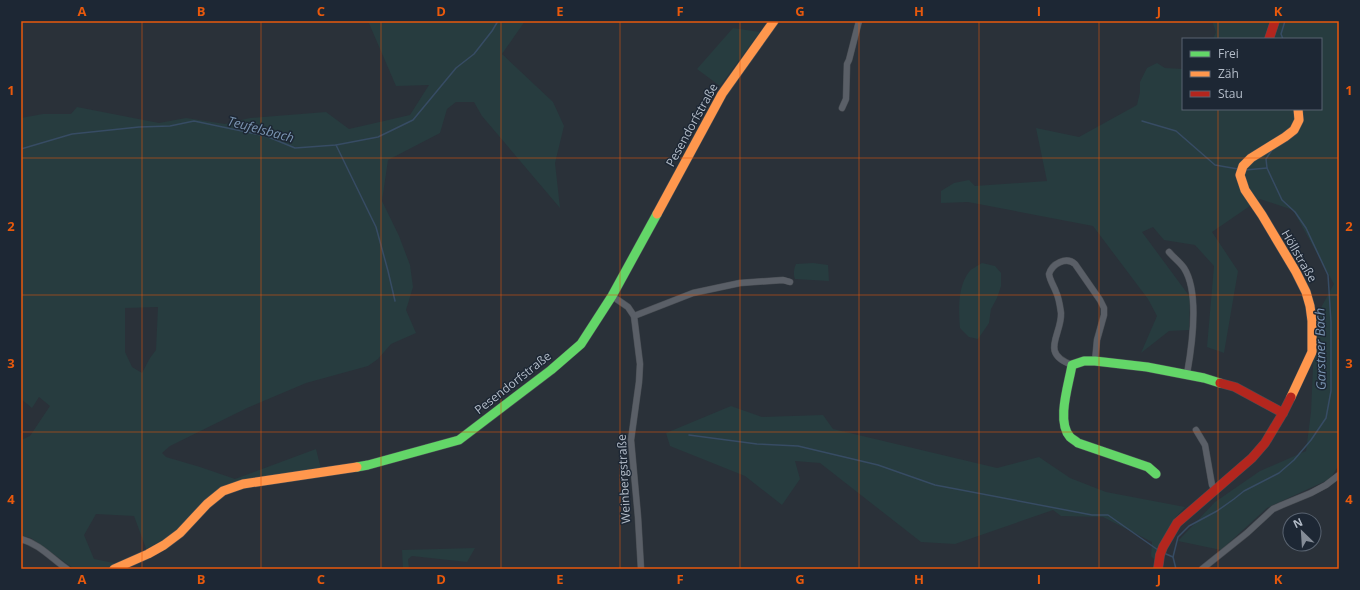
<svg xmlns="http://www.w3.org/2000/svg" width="1360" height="590" font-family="'Open Sans',sans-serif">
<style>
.green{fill:#273c3f;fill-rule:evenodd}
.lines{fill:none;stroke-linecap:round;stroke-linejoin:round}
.stream{stroke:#374c64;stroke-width:1.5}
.street-casing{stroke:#484d53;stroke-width:7}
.fast-casing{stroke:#484d53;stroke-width:10}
.slow-casing{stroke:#484d53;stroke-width:10}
.jam-casing{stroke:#484d53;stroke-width:10}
.street{stroke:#5a5f67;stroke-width:6}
.fast{stroke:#63d668;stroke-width:9}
.slow{stroke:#ff974d;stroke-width:9}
.jam{stroke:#b3261e;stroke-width:9}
.grid{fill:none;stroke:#e8590c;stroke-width:1;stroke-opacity:0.55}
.labels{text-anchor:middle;stroke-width:3;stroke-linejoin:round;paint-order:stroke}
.street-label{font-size:12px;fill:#b4bdc9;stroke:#1d2734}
.water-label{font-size:13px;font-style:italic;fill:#7b95b2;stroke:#1d2734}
.neatline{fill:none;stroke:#e8590c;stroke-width:1.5}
.grid-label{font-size:13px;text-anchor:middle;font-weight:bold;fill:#e8590c}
</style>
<rect width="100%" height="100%" fill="#2a3139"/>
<g class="green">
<path d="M368,21H525L502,54L553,102L564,126L555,163L560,208L482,116L474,102H456L447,109L440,133L388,160L382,201L399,236L410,265L413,287L406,310L416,333L391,344L378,359L368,366L306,383L247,408L170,446L162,453L166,457L200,467L235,479L316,449L321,469L224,488L179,530L147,551L134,516L96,514L84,535L94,559L119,564L107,569H74L31,538L21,536V440L30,436L50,406L39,397L32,408L21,399V118L43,114H71L77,107L159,123L186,118L225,124L250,118L326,112L349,129L410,115L429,85L396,86ZM158,307L156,350L150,358L142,373L132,367L125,352V308Z"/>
<path d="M1212,21H1339V465L1330,479L1267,508L1221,550L1178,541L1215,502L1260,471L1306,451L1311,412L1315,323L1318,313L1334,284L1293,210L1260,199L1212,232L1238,271L1224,353L1207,347L1214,266L1195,245L1164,240L1153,227L1142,232L1190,297L1189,330L1169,331L1141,353L1157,316L1148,299L1093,226L968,202L941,203V191L954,183L969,180L975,186L1047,181L1036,128L1079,137L1137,105L1140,92V82L1147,68L1157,63L1165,68L1183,69V109H1321V39H1213L1216,32Z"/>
<path d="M733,28L760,32L720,86L697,69Z"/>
<path d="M813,263L828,265L829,281L795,279C793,275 794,268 796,264Z"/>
<path d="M982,263L995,266L1001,273V286L997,298L991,309L989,323L978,339L969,337L960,328C959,310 957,288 969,272C972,268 978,266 982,263Z"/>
<path d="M731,406L762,417L823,415L833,429L997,468L1039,457L1070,478L1106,492L1185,507L1175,518V522L1156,557L1154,559L1151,556L1152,542L1103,517L1061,516L1053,510L955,544L921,542L820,463L795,461L800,479L782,505L745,476L670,446L666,433Z"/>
<path d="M475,548L467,562L412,556L408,559L409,569H403L402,550Z"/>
</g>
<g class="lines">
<g class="stream">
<path d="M1283,39L1281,34L1285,21"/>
<path d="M1142,121L1176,131L1215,165L1238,169"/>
<path d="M336,145L376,227L388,271L395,301"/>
<path d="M21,149L72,134L139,127L170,126L194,121L266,136L295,148L336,145L378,137L413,120L456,68L474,54L492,31L498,21"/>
<path d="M1245,170L1267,168"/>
<path d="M689,435L757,444L798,446L878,465L935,485L1092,515H1108L1158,550"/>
<path d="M1166,554L1173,557"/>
<path d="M1176,569L1173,557L1178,537L1189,526L1217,511L1234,499L1244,491L1279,473L1294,460L1311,440L1326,418L1331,391V322L1328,275L1306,228L1295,212L1282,200L1267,168L1266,159L1272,150"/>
</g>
<g class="street-casing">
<g id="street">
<path d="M842,108L846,99L847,64L849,60L859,21"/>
<path d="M1169,252C1173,257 1180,262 1184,268C1200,293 1192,346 1187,374"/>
<path d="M612,296L628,307L634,316L640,364L639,382L631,440L638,517L641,569"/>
<path d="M634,316L693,293L740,283L783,280L790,282"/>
<path d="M1072,365C1039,353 1062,335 1061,313C1060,306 1059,298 1056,292C1054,286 1050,281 1049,274C1052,264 1066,256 1075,264L1100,300L1104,308V315L1097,340L1095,361"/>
<path d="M1196,430L1205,445L1212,485L1215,490"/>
<path d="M21,539C40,544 52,559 67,569"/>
<path d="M1202,569L1247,533L1273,509L1282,505L1311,493L1326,485L1339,475"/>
</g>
</g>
<g class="fast-casing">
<g id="fast">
<path d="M357,467L368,465L459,440L551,370L581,344L612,296L657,214"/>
<path d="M1156,474L1148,467L1078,443C1076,441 1072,439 1070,437C1056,421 1069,384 1072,365L1084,361H1095L1147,367L1204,378L1220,383"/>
</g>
</g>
<g class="slow-casing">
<g id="slow">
<path d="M657,214L722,94L774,21"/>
<path d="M1291,397L1312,352V321L1310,306L1306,292L1296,272L1262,215L1245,190L1240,175L1243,166L1251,158L1285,137L1294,130L1299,120L1298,109"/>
<path d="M114,569L148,554L164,545L180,533L207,504L223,491L243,484L357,467"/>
</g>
</g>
<g class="jam-casing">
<g id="jam">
<path d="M1269,39L1275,21"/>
<path d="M1220,383L1235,387L1283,413"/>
<path d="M1158,569L1160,555L1163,547L1177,523L1252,458L1265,443L1283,413L1291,397"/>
</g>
</g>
<use href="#street" class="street"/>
<use href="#fast" class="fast"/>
<use href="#slow" class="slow"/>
<use href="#jam" class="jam"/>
</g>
<path class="grid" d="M142,21V569M261,21V569M381,21V569M501,21V569M620,21V569M740,21V569M859,21V569M979,21V569M1099,21V569M1218,21V39M1218,109V569M21,158H1339M21,295H1339M21,432H1339"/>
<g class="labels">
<g class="street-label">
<text transform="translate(692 125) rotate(-61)" y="4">Pesendorfstraße</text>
<text transform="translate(1299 256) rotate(60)" y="4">Höllstraße</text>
<text transform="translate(513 383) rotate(-38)" y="4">Pesendorfstraße</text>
<text transform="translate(624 479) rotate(-93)" y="4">Weinbergstraße</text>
</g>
<g class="water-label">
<text transform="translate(261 129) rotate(15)" y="5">Teufelsbach</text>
<text transform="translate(1320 349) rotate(-91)" y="5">Garstner Bach</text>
</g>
</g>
<rect width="1360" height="590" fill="none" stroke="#1d2734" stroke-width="44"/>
<rect x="1182" y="38" width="140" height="72" fill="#1d2734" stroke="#596370"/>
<rect x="1190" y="51" width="20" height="6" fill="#63d668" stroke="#596370"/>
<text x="1218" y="58" font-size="12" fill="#b4bdc9">Frei</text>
<rect x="1190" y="71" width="20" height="6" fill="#ff974d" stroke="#596370"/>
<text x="1218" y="78" font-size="12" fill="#b4bdc9">Zäh</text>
<rect x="1190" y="91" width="20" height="6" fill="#b3261e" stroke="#596370"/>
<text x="1218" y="98" font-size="12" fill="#b4bdc9">Stau</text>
<g transform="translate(1302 532) rotate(335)"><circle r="19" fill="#1d2734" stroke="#596370"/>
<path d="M0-3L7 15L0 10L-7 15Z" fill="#848c97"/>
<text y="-6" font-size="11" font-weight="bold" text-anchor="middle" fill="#b4bdc9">N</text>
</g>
<rect x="22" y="22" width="1316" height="546" class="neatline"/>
<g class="grid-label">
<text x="82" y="16">A</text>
<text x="201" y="16">B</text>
<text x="321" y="16">C</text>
<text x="441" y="16">D</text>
<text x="560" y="16">E</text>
<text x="680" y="16">F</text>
<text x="800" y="16">G</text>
<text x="919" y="16">H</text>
<text x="1039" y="16">I</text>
<text x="1159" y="16">J</text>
<text x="1278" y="16">K</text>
<text x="11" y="95">1</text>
<text x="1349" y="95">1</text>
<text x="11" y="231">2</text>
<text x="1349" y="231">2</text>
<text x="11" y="368">3</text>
<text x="1349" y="368">3</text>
<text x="11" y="504">4</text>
<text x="1349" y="504">4</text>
<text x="82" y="584">A</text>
<text x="201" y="584">B</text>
<text x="321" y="584">C</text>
<text x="441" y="584">D</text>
<text x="560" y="584">E</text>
<text x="680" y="584">F</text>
<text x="800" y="584">G</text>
<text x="919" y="584">H</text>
<text x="1039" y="584">I</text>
<text x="1159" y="584">J</text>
<text x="1278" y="584">K</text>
</g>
</svg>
